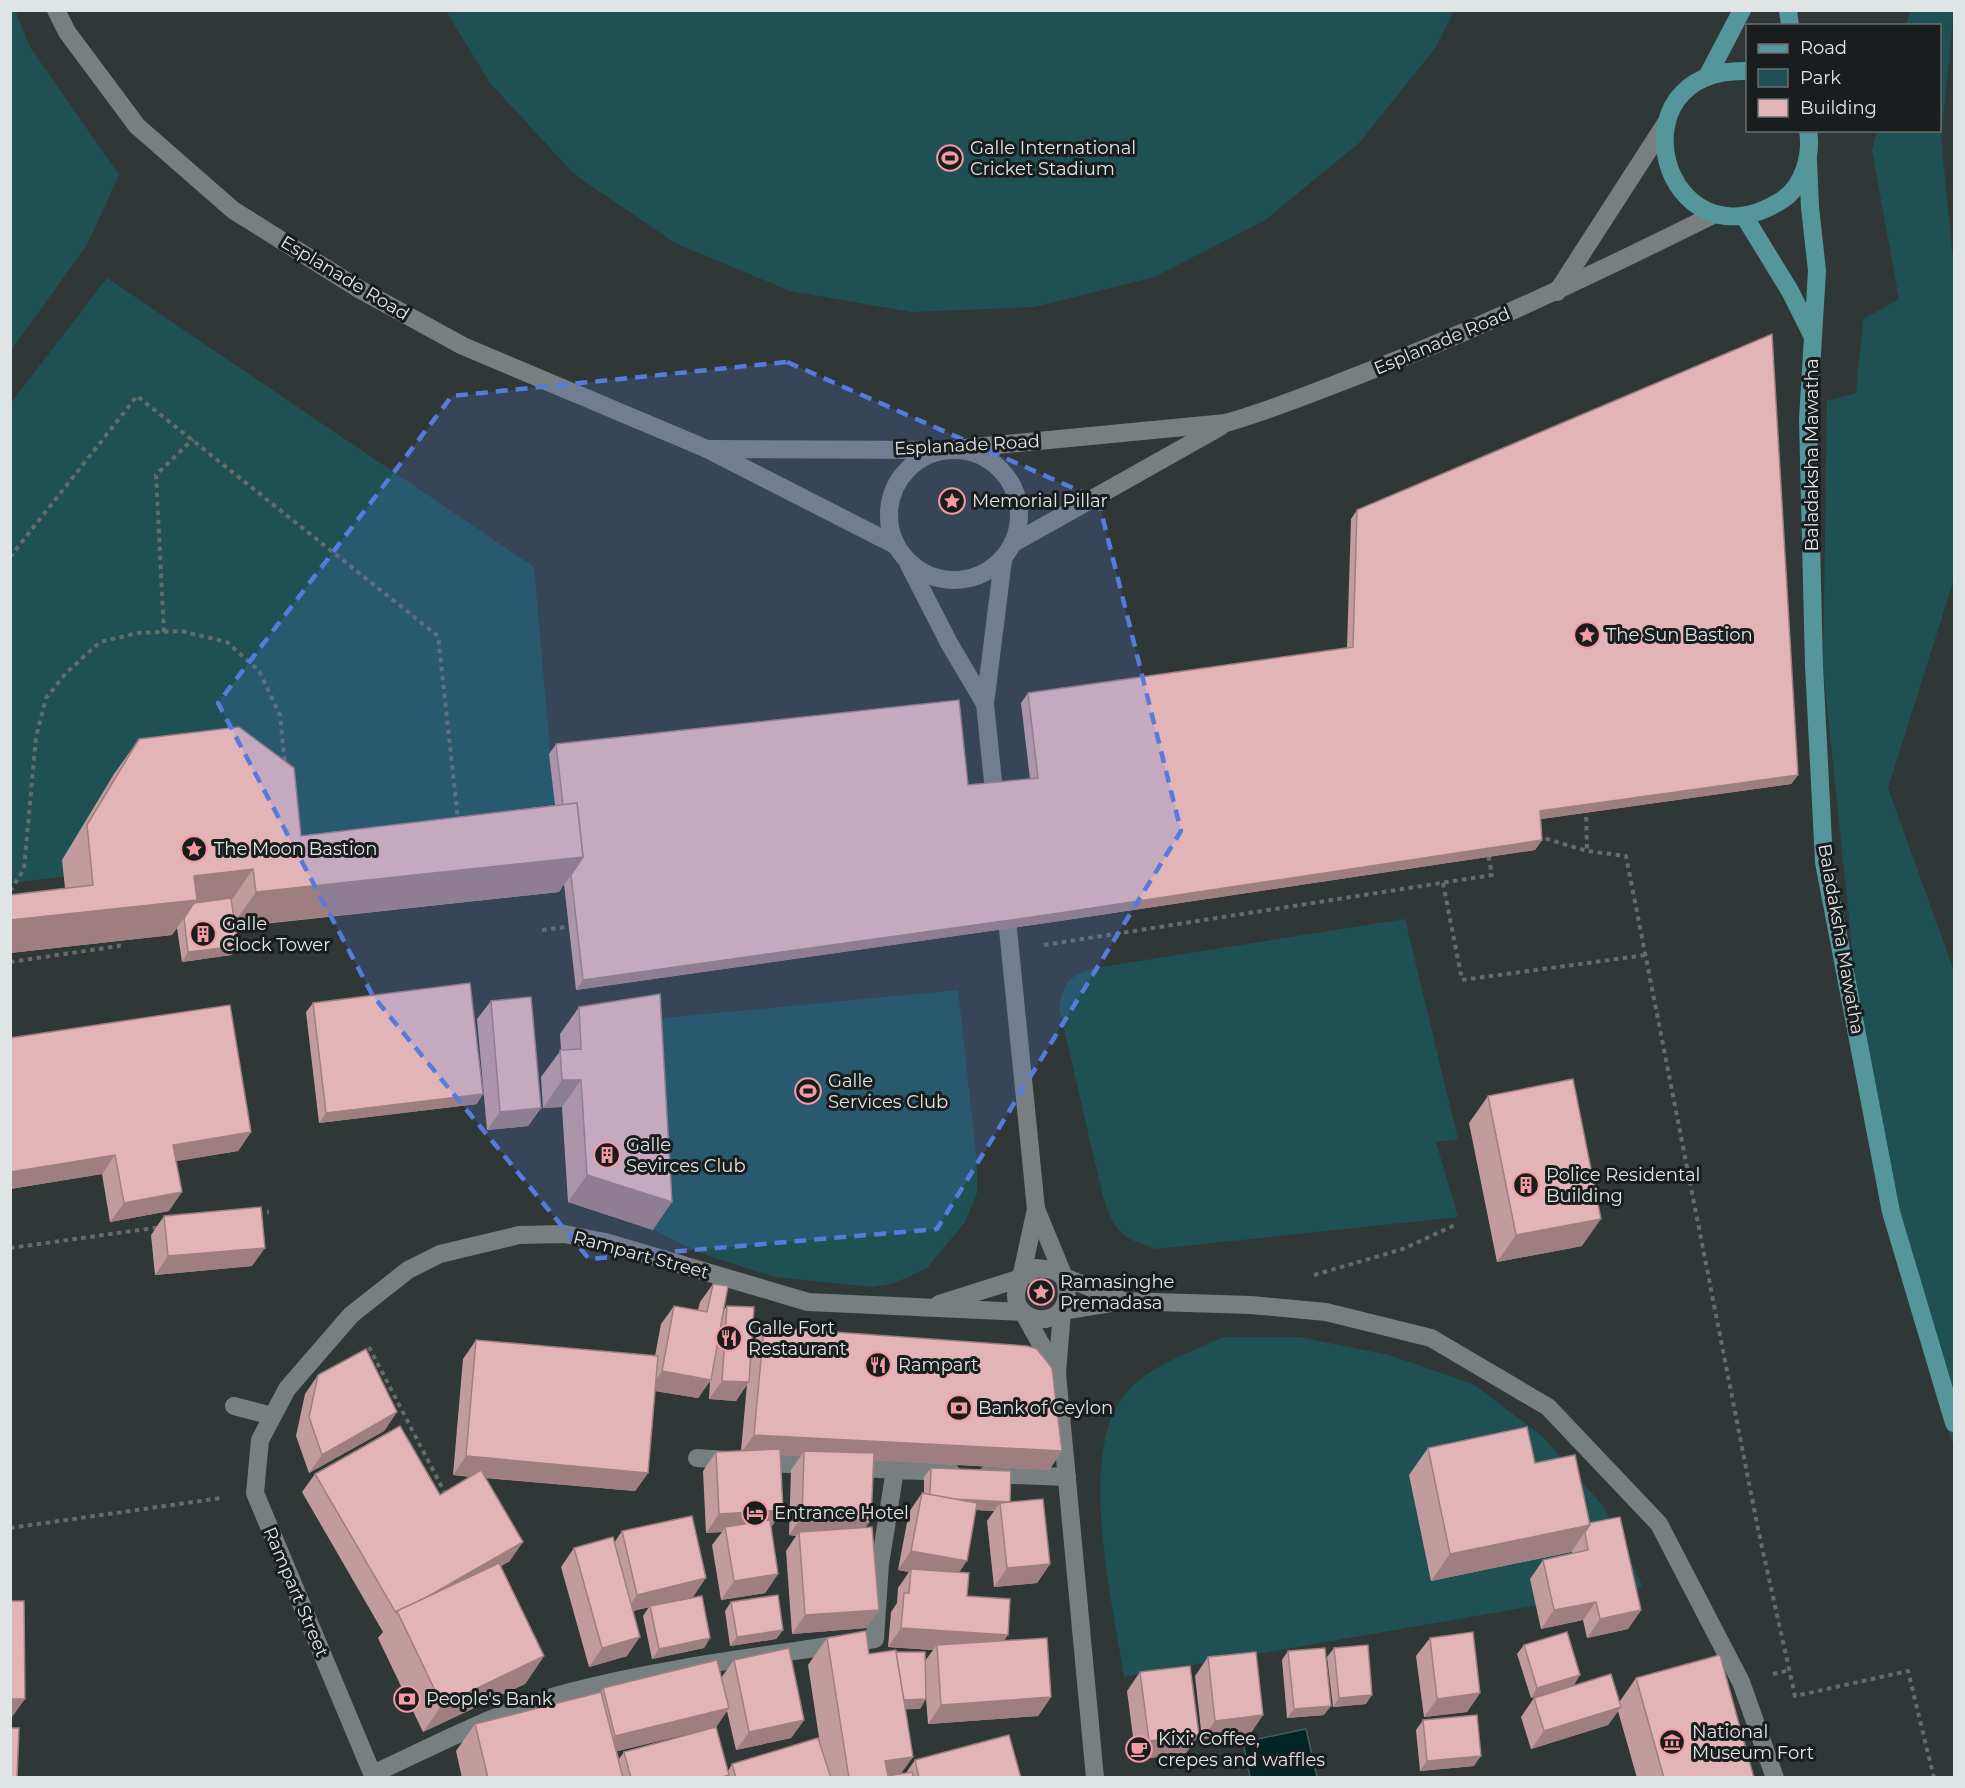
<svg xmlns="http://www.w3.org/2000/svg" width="1965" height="1788" font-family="Montserrat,sans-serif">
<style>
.green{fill:#1f5053}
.water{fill:#002527;stroke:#435e60;stroke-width:1.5}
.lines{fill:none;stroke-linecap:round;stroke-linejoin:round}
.path{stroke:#656c6c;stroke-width:4;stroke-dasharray:4.5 4.5;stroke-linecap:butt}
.minor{stroke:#787f80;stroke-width:18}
.major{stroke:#54969a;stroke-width:18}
.wall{fill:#c29b9e}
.shaded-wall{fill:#9e7e81}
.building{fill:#e2b4b8;stroke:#9e7e81;stroke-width:1.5}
.marked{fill:#577bdc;fill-opacity:0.2;stroke:#577bdc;stroke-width:4.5;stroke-dasharray:12 8;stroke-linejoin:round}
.labels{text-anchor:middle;stroke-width:6;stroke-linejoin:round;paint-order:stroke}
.poi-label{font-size:18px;fill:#dfe4e4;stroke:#1a1d1e;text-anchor:start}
.street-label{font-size:18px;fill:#dfe4e4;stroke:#1a1d1e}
</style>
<rect width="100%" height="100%" fill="#303737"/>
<g class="green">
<path d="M15,10L30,47L119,175L87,245L11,350L10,11Z"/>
<path d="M446,11H1454L1436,47L1359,143L1264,221L1154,277L1035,307L911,312L790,291L675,243L574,174L490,83Z"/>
<path d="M1910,11H1954L1941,138L1952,249L1954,255V579L1888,788L1954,971V1446L1947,1428L1888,1202L1858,1005L1823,668L1827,401L1856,393L1863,319L1899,299L1872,151L1877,131L1940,130V26L1906,25Z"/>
<path d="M107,278L534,567L556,817L11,883L10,404Z"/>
<path d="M1405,919L1458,1139L1436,1142L1458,1217L1156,1249C1121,1237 1115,1233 1103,1197L1059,1007C1065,980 1069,976 1095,968Z"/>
<path d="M958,990L977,1162V1193L965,1222L927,1268L895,1283L873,1287L774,1277L700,1253L654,1230L643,1020Z"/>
<path d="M1223,1337H1299L1389,1355L1473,1384L1542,1436L1603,1506L1643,1587L1124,1677C1113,1605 1078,1460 1122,1398C1144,1367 1190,1353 1223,1337Z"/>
</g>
<path class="water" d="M1306,1729L1317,1777H1250L1243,1742Z"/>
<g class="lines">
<g class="path">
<path d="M10,557L137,396L438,636L458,819"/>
<path d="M164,632L156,475L193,439"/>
<path d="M1586,808L1587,851"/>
<path d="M1537,836L1587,851L1626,856L1758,1529L1795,1696L1908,1671L1934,1778"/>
<path d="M1443,883L1462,980L1646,955"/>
<path d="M10,891L24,869L36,737L46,698L66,673L100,642L137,633L181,631L227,642L259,671L280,715L285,764"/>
<path d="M542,930L574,926"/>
<path d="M1044,945L1492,875L1488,853"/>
<path d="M10,962L119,946L118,936"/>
<path d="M258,1213L269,1212"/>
<path d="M10,1248L161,1227"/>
<path d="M1314,1275L1403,1249L1455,1225"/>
<path d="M369,1347L446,1495"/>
<path d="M10,1528L221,1498"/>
<path d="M1773,1674L1790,1670"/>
</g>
<g class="minor">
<path d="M56,10L67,32L137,126L233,210L359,289L463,346L707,449L897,546"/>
<path d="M1557,292L1666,123"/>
<path d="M707,449L944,450L1226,423C1272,410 1315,392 1359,375C1481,328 1598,272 1715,214"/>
<circle cx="954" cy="515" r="65"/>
<path d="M1012,544L1220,427"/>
<path d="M908,563L949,643L985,704"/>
<path d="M994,791L985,704L1003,560"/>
<path d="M1008,929L1036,1209L1064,1277L1121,1300"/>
<path d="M939,1304L1021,1278L1036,1268L1053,1270L1064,1277C1083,1337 995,1329 1021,1278L1036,1209"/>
<path d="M234,1406L272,1416"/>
<path d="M697,1458L818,1466"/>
<path d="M848,1467L895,1470"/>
<path d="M988,1474L1067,1477"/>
<path d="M373,1774C438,1744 501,1710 570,1692C669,1666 774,1655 875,1639L880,1564L895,1470L951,1472"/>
<path d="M374,1778L255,1493L260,1440L287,1389L351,1315L408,1270L440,1254L519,1235L564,1234L605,1242L808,1302L1023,1312L1057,1373"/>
<path d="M1095,1778L1057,1373L1062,1311L1123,1301L1251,1305L1326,1312L1431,1338L1548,1407L1659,1524L1741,1682L1775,1778"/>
</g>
<g class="major">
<path d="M1788,10L1790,26"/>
<path d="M1748,71C1607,66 1663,275 1782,200C1804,186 1812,154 1808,130"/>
<path d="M1707,77L1742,10"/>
<path d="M1808,160L1810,207L1817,271L1808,419L1814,665L1824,862L1891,1212L1954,1423"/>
<path d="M1744,216L1790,291L1812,335"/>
</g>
</g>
<g class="wall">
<path d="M1357,510L1798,775L1791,784L1541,819L1542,840L1535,850L1046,923L576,990L564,884L559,892L235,927L238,946L231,955L182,962L177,928L172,935L10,953V895L65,888L62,860L114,774L139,739L301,836L555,805L549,754L556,744L968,785L1030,779L1021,703L1028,693L1347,648L1351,519Z"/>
<path d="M491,1001L541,1108L528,1126L487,1130L477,1019Z"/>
<path d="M313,1003L477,1104L319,1123L306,1012Z"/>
<path d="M579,1007L653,1230L568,1202L562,1107L543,1108L541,1077L561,1050L560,1034Z"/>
<path d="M10,1038L251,1132L238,1151L176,1161L169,1211L110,1222L102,1174L10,1189Z"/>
<path d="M1488,1096L1582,1246L1497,1262L1469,1123Z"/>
<path d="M164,1216L252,1266L155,1275L151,1235Z"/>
<path d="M713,1284L723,1311L727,1306L751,1345L764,1327L1062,1451L1049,1470L874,1460L866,1527L879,1610L866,1628L792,1634L786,1551L796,1536L789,1535L791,1470L801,1456L780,1455L771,1528L778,1574L765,1593L721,1600L712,1545L722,1532L706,1533L703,1471L716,1452L741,1451L747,1384L736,1401L709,1399L710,1381L698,1398L655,1391L648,1473L635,1491L485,1478L510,1561L501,1566L544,1656L525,1684L423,1732L378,1638L383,1632L302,1492L315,1474L440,1495L471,1477L453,1475L463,1359L476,1340L655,1356L661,1324L674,1306L698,1310L700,1302Z"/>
<path d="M318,1375L397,1412L384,1431L309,1473L296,1436L305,1394Z"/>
<path d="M1428,1448L1535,1463L1589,1523L1641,1610L1628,1629L1587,1638L1583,1620L1541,1629L1530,1579L1543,1560L1572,1554V1551L1571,1552L1431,1581L1409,1475Z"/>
<path d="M931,1468L1010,1502L1050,1564L1037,1583L994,1587L987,1521L994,1511L976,1510L959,1572L967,1596L1051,1697L1038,1716L928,1724L926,1698L920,1709H905L901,1774L906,1773L915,1760L1021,1778H462L456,1751L475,1724L600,1693L603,1688L721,1678L734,1660L804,1720L791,1738L736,1750L727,1711L716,1727L617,1751L619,1759L624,1752L728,1771L732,1764L820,1744L808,1665L827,1638L869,1654L896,1652L925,1661L933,1650L888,1647L891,1612L897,1603L898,1588L909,1572L898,1570L909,1512L922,1493L924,1494V1477Z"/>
<path d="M622,1531L693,1597L675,1601L710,1638L704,1648L652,1659L643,1616L649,1607L633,1611L627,1656L589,1667L561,1567L574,1548L614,1543Z"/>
<path d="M731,1602L783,1630L776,1639L730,1646L725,1611Z"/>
<path d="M1430,1638L1480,1693L1467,1712L1424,1717L1416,1656Z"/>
<path d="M1524,1645L1574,1685L1531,1698L1517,1654Z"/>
<path d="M1334,1648L1366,1704L1333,1707L1327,1657Z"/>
<path d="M1288,1651L1324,1715L1287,1718L1282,1660Z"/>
<path d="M1208,1657L1263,1715L1250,1734L1202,1739L1195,1676Z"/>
<path d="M1140,1672L1186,1753L1136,1760L1127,1691Z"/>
<path d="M1636,1678L1754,1778H1637L1618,1711L1608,1725L1531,1749L1521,1717L1534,1698L1620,1701Z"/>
<path d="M1423,1720L1474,1766L1420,1771L1416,1730Z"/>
</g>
<g class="shaded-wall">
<path d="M1798,775L1791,784L1534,820L1540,811Z"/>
<path d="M1542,840L1535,850L1046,923L576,990L583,980Z"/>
<path d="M583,857L559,892L231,927L256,892Z"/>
<path d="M253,869L229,904L190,909L172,935L10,953V920L194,876Z"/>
<path d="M238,946L231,955L182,962L188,952Z"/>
<path d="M562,1080H581L562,1107L543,1108Z"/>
<path d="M483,1094L477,1104L319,1123L326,1113Z"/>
<path d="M541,1108L528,1126L487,1130L500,1112Z"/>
<path d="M251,1132L238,1151L160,1164L173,1145Z"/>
<path d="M115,1155L102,1174L10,1189V1172Z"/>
<path d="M587,1175L672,1202L653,1230L568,1202Z"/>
<path d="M182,1192L169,1211L110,1222L124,1203Z"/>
<path d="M1601,1219L1582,1246L1497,1262L1516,1235Z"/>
<path d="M265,1248L252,1266L155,1275L168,1256Z"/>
<path d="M662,1371L711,1380L698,1398L649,1390Z"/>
<path d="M722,1381L749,1382L736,1401L709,1399Z"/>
<path d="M397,1412L384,1431L309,1473L322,1455Z"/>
<path d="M754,1435L1062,1451L1049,1470L804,1457V1451L801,1456L741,1453Z"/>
<path d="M466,1456L648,1473L635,1491L453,1475Z"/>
<path d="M930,1498L1010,1502L1000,1503L994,1511L923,1507Z"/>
<path d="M783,1510L770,1529L725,1527L722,1532L706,1533L719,1514Z"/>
<path d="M802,1517L871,1520L858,1538L799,1532L796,1536L789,1535Z"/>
<path d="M1590,1525L1571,1552L1431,1581L1450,1554Z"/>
<path d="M523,1542L510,1561L402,1622L398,1613Z"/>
<path d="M911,1551L967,1561L954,1580L911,1569L909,1572L898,1570Z"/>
<path d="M1050,1564L1037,1583L994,1587L1007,1568Z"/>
<path d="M778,1574L765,1593L721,1600L734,1581Z"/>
<path d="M706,1578L693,1597L624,1613L637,1595Z"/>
<path d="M1596,1602L1583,1620L1541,1629L1554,1610Z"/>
<path d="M879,1610L866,1628L792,1634L805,1615Z"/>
<path d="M1641,1610L1628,1629L1587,1638L1600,1619Z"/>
<path d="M901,1628L1008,1635L995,1654L937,1645L933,1650L888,1647Z"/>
<path d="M783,1630L776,1639L730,1646L737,1637Z"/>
<path d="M640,1637L627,1656L589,1667L602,1648Z"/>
<path d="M710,1638L704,1648L652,1659L659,1649Z"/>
<path d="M544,1656L525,1684L423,1732L442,1705Z"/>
<path d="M1580,1675L1574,1685L1531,1698L1537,1688Z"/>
<path d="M1480,1693L1467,1712L1424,1717L1437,1699Z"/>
<path d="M1372,1695L1366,1704L1333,1707L1339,1698Z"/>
<path d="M1051,1697L1038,1716L928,1724L941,1705Z"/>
<path d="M10,1699H25L12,1717H10Z"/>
<path d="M926,1699L920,1709L888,1710L895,1700Z"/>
<path d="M1331,1706L1324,1715L1287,1718L1294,1709Z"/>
<path d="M1621,1707L1608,1725L1531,1749L1544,1731Z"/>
<path d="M729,1708L716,1727L602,1755L615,1736Z"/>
<path d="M1263,1715L1250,1734L1202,1739L1215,1721Z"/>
<path d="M804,1720L791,1738L736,1750L749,1732Z"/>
<path d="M1199,1735L1186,1753L1136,1760L1149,1741Z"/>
<path d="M1481,1756L1474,1766L1420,1771L1427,1761Z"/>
<path d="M913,1757L898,1778H874L885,1761Z"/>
</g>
<g class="building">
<path d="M1772,334L1798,775L1540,811L1542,840L1053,914L583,980L571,875L583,857L577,803L563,805L556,744L959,700L968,785L1038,778L1028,693L1353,647L1357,510Z"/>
<path d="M239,727L294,768L301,836L577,803L583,857L256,892L253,869L194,876L197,900L10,920V895L93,885L87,825L139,739Z"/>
<path d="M231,898L238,946L188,952L184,918L194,903Z"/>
<path d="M470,983L483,1094L326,1113L313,1003Z"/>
<path d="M660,994L672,1202L587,1175L581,1080H562L560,1050L581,1049L579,1007Z"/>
<path d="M531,997L541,1108L500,1112L491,1001Z"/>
<path d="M230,1005L251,1132L173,1145L182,1192L124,1203L115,1155L10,1172V1038Z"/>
<path d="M1573,1079L1601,1219L1516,1235L1488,1096Z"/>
<path d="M261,1207L265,1248L168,1256L164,1216Z"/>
<path d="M713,1284L728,1286L711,1380L662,1371L674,1306L707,1312Z"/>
<path d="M727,1306L754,1307L749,1382L722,1381Z"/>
<path d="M764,1327L1027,1346L1037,1349L1052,1368L1062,1451L754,1435Z"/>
<path d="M476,1340L658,1356L648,1473L466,1456Z"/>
<path d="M366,1349L397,1412L322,1455L309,1417L318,1375Z"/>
<path d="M400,1426L440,1495L481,1470L523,1542L427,1597L397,1611L396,1613L315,1474Z"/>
<path d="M1527,1427L1535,1463L1575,1455L1590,1525L1450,1554L1428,1448Z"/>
<path d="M780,1449L783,1510L719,1514L716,1452Z"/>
<path d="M804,1451L874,1453L871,1520L802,1517Z"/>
<path d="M931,1468L1011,1471L1010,1502L952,1499L930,1495Z"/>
<path d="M922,1493L977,1503L967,1561L911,1551Z"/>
<path d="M1043,1499L1050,1564L1007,1568L1000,1503Z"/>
<path d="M692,1516L706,1578L637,1595L622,1531Z"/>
<path d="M1620,1517L1641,1610L1600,1619L1596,1602L1554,1610L1543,1560L1588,1550L1585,1532L1590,1525L1589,1523Z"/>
<path d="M770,1520L778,1574L734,1581L725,1527Z"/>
<path d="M872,1527L879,1610L805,1615L799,1532Z"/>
<path d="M613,1537L640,1637L602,1648L574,1548Z"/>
<path d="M499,1563L544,1656L442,1705L397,1611Z"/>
<path d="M911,1569L969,1573L967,1596L1010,1599L1008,1635L901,1628L904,1593H909Z"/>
<path d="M778,1595L783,1630L737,1637L731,1602Z"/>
<path d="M702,1596L710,1638L659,1649L650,1606Z"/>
<path d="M10,1601H24L25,1699H10Z"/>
<path d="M866,1631L869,1654L896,1650L913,1757L885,1761L888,1776L912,1772L913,1778H849L827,1638Z"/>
<path d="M1473,1632L1480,1693L1437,1699L1430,1638Z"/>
<path d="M1567,1632L1580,1675L1537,1688L1524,1645Z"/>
<path d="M1047,1638L1051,1697L941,1705L937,1645Z"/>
<path d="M1368,1645L1372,1695L1339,1698L1334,1648Z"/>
<path d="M789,1648L804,1720L749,1732L734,1660Z"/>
<path d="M1325,1648L1331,1706L1294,1709L1288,1651Z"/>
<path d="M896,1652H925L926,1699L904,1700Z"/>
<path d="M1256,1652L1263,1715L1215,1721L1208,1657Z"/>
<path d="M1720,1655L1754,1778H1664L1636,1678Z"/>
<path d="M717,1660L729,1708L615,1736L603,1688Z"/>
<path d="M1190,1666L1199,1735L1149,1741L1140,1672Z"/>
<path d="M1611,1674L1621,1707L1544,1731L1534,1698Z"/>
<path d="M601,1692L623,1778H488L475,1724Z"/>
<path d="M1477,1715L1481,1756L1427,1761L1423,1720Z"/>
<path d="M716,1727L729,1775L720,1778H631L624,1752Z"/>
<path d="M10,1728H19L17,1778H10Z"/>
<path d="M1009,1735L1021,1778H919L915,1760Z"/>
<path d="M818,1738L831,1778H736L732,1764Z"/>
</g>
<path class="marked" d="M787,362L1098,499L1181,831L937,1229L589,1259L373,996L218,703L452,396Z"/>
<defs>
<g id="stadium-ring" transform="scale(1.35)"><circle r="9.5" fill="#1a1d1e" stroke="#f49aa5" stroke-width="1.5"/><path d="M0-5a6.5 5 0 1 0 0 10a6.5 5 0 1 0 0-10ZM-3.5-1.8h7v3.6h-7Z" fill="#f49aa5"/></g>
<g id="sight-ring" transform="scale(1.35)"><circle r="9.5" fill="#1a1d1e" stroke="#f49aa5" stroke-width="1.5"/><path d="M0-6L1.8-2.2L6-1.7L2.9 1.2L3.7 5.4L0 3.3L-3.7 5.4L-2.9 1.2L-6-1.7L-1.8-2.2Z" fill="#f49aa5"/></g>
<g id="building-ring" transform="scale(1.35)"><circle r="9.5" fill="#1a1d1e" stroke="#f49aa5" stroke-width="1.5"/><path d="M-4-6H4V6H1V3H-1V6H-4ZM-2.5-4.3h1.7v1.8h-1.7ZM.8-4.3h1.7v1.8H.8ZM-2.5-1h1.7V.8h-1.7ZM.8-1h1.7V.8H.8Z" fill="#f49aa5"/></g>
<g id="restaurant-ring" transform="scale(1.35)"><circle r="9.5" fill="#1a1d1e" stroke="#f49aa5" stroke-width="1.5"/><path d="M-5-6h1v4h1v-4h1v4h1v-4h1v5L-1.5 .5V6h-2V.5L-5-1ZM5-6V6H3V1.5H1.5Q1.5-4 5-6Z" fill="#f49aa5"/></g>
<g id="bank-ring" transform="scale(1.35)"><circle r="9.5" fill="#1a1d1e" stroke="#f49aa5" stroke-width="1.5"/><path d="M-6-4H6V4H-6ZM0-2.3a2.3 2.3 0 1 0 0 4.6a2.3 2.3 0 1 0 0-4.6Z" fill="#f49aa5"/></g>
<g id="hotel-ring" transform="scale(1.35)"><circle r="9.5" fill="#1a1d1e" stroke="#f49aa5" stroke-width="1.5"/><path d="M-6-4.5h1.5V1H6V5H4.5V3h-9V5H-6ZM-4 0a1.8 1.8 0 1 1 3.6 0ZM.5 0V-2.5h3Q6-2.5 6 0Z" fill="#f49aa5"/></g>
<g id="museum-ring" transform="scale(1.35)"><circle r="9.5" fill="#1a1d1e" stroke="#f49aa5" stroke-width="1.5"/><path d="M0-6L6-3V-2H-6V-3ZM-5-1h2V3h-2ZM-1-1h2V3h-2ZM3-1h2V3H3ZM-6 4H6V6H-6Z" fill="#f49aa5"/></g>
<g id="cafe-ring" transform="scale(1.35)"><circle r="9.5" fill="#1a1d1e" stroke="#f49aa5" stroke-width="1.5"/><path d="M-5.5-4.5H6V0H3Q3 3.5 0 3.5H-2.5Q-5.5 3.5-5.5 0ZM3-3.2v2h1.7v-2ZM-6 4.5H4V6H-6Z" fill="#f49aa5"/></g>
</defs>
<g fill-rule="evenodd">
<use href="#stadium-ring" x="950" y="158"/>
<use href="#sight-ring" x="952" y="501"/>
<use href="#sight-ring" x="1587" y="635"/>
<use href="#sight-ring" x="194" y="849"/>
<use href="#building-ring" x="203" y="934"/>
<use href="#stadium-ring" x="808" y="1091"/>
<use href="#building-ring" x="607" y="1155"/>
<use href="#building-ring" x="1526" y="1185"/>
<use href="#sight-ring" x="1041" y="1292"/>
<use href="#restaurant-ring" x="729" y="1338"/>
<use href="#restaurant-ring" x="878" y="1365"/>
<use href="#bank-ring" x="959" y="1408"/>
<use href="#hotel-ring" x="755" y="1513"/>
<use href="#bank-ring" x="407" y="1699"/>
<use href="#museum-ring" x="1672" y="1742"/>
<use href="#cafe-ring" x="1139" y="1749"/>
</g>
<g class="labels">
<g class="poi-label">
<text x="970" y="154">Galle International<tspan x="970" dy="21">Cricket Stadium</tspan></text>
<text x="972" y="507">Memorial Pillar</text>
<text x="1606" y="641">The Sun Bastion</text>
<text x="214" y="855">The Moon Bastion</text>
<text x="222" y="930">Galle<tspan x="222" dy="21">Clock Tower</tspan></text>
<text x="828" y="1087">Galle<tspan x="828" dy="21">Services Club</tspan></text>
<text x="626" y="1151">Galle<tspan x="626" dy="21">Sevirces Club</tspan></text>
<text x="1546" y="1181">Police Residental<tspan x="1546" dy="21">Building</tspan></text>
<text x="1060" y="1288">Ramasinghe<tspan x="1060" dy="21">Premadasa</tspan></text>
<text x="748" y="1334">Galle Fort<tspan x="748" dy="21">Restaurant</tspan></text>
<text x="898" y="1371">Rampart</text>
<text x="978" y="1414">Bank of Ceylon</text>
<text x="774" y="1519">Entrance Hotel</text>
<text x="426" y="1705">People's Bank</text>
<text x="1692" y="1738">National<tspan x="1692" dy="21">Museum Fort</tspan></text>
<text x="1158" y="1745">Kixi: Coffee,<tspan x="1158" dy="21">crepes and waffles</tspan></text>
</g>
<g class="street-label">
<text transform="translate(345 278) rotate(31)" y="6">Esplanade Road</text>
<text transform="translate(1442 341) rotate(-23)" y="6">Esplanade Road</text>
<text transform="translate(967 445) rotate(-3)" y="6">Esplanade Road</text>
<text transform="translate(1812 455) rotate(-90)" y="6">Baladaksha Mawatha</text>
<text transform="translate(1841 939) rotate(80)" y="6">Baladaksha Mawatha</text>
<text transform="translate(641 1255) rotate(15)" y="6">Rampart Street</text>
<text transform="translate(296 1592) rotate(67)" y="6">Rampart Street</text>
</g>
</g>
<rect width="1965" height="1788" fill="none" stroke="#dfe4e4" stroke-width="24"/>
<rect x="1746" y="24" width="195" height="108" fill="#1a1d1e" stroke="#696d6d" stroke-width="1.5"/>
<rect x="1758" y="44" width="30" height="9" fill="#54969a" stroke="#696d6d" stroke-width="1.5"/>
<text x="1800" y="54" font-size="18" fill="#dfe4e4">Road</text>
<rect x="1758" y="69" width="30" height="18" fill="#1f5053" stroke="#696d6d" stroke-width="1.5"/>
<text x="1800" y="84" font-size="18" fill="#dfe4e4">Park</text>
<rect x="1758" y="99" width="30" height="18" fill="#e2b4b8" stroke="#696d6d" stroke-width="1.5"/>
<text x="1800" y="114" font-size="18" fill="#dfe4e4">Building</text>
</svg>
